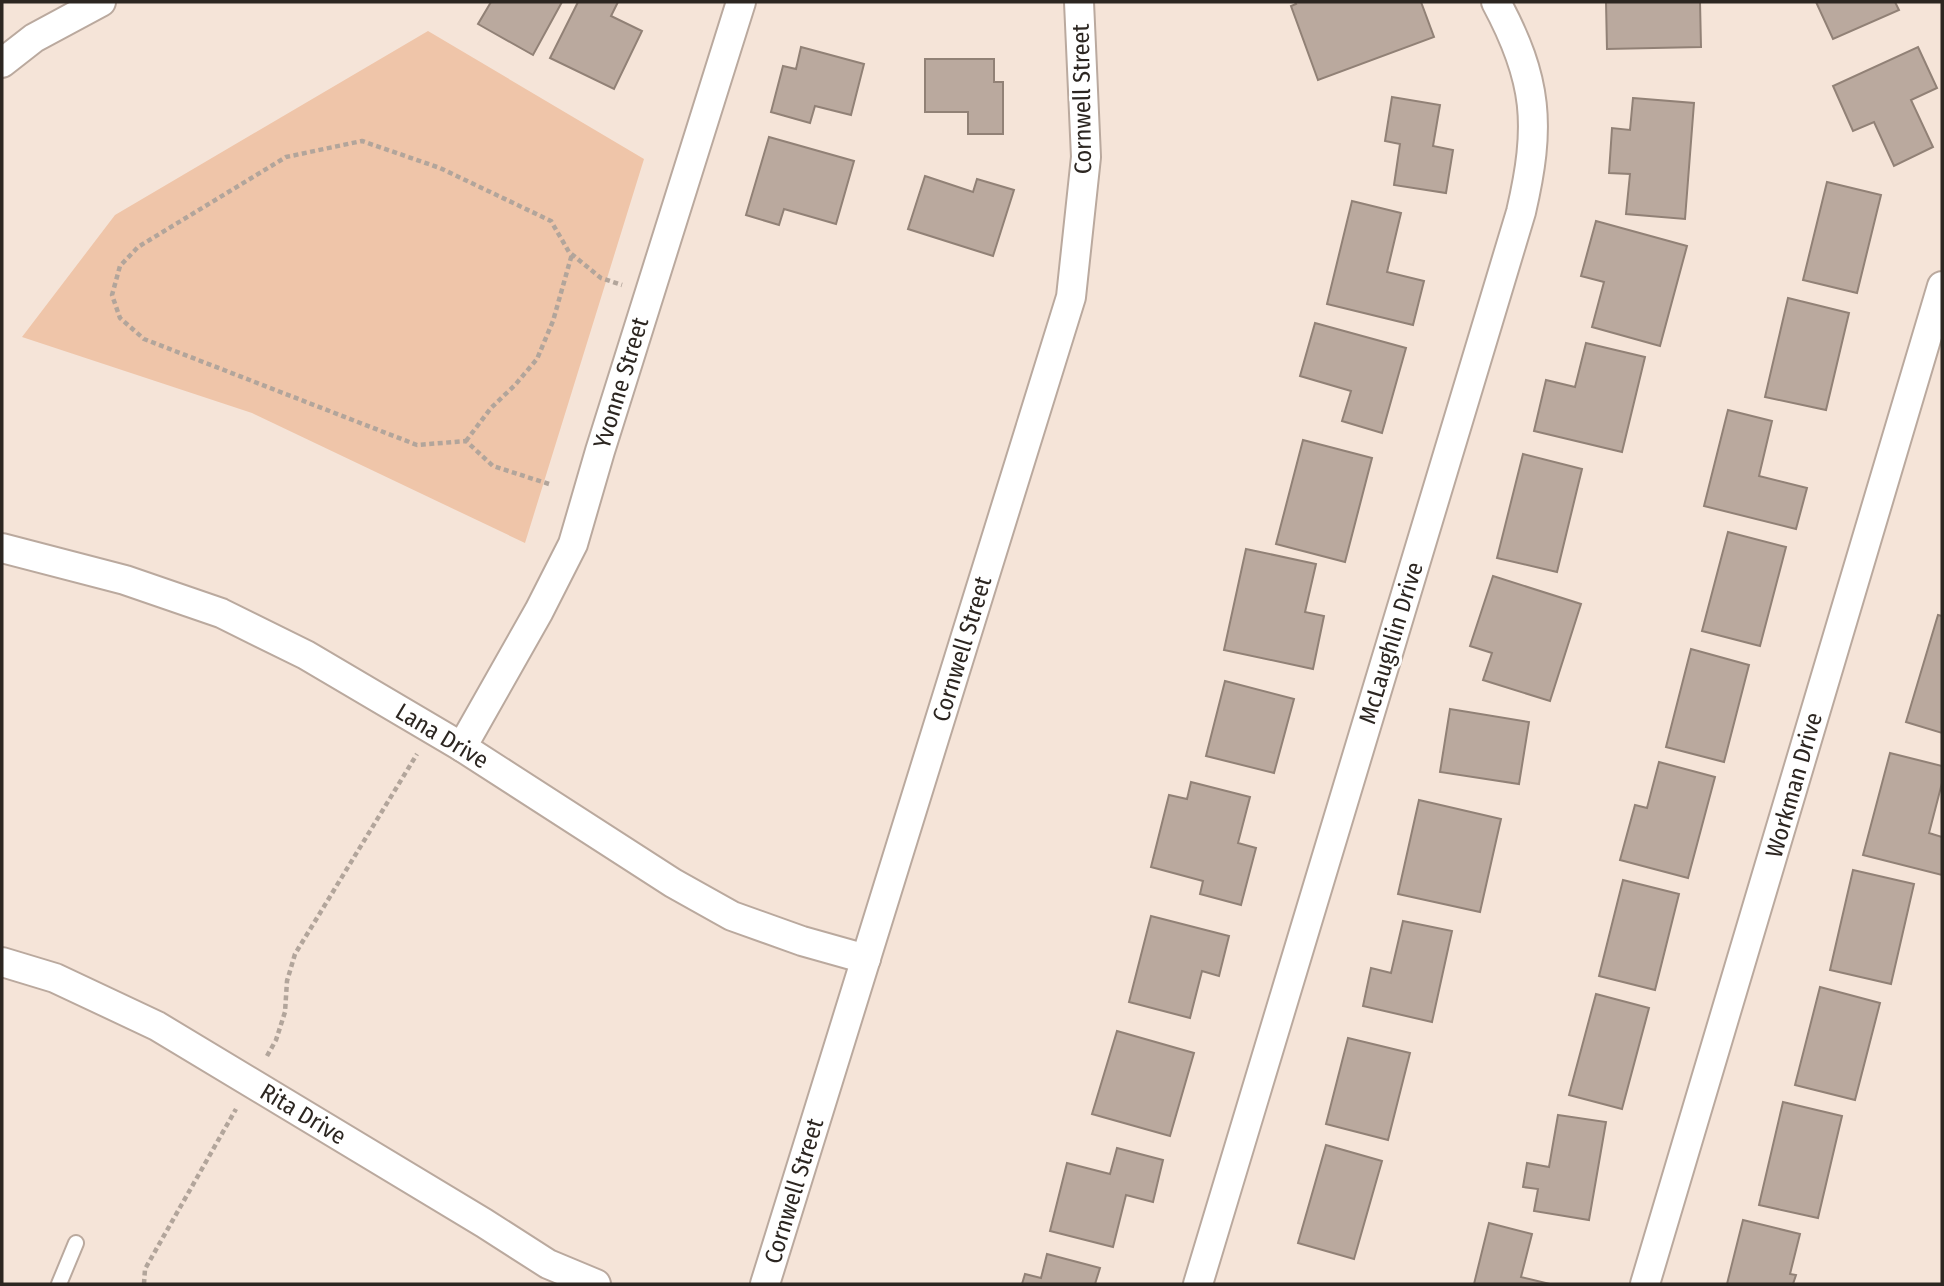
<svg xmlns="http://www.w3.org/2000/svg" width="1944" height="1286" font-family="'Fira Sans Condensed',sans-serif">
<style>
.green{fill:#efc5a9}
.building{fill:#baa99e;stroke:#918176;stroke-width:2}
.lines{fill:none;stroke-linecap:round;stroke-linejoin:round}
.lane-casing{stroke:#baa99e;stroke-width:18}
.street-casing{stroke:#baa99e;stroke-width:32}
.path{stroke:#b2a59b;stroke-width:4.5;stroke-dasharray:5 3.5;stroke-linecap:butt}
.lane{stroke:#fff;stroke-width:14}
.street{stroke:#fff;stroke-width:28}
.labels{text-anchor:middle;stroke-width:6;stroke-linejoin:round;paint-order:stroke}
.street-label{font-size:24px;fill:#2c2621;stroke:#fff}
</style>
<rect width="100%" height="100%" fill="#f5e4d8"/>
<path class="green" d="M428,31L644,159L525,543L252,413L22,337L115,215Z"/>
<g class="building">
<path d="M491,2H562L533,55L478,24Z"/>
<path d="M578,2H618L611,16L642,31L614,89L550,58Z"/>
<path d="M1295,2H1421L1434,37L1318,80L1291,6L1296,4Z"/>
<path d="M1606,2H1700L1701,47L1607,49Z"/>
<path d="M1816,2H1895L1899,10L1833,39Z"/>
<path d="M801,47L864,64L851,115L815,106L810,123L771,112L783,66L796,69Z"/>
<path d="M1918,47L1937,88L1911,100L1933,147L1894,166L1874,122L1853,131L1833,86Z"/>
<path d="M925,59H994V82H1003V134H968V112H925Z"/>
<path d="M1392,97L1440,105L1433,146L1453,150L1446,193L1394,185L1400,144L1385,141Z"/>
<path d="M1633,98L1694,103L1685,219L1626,214L1630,174L1609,173L1612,128L1630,130Z"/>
<path d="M769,137L854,161L836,224L784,209L779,225L746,215Z"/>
<path d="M925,176L973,192L977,179L1014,190L993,256L908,229Z"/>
<path d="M1827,182L1881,195L1857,293L1803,280Z"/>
<path d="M1352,201L1401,213L1387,272L1424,281L1413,325L1327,304Z"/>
<path d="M1596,221L1687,246L1660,346L1592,327L1604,282L1581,276Z"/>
<path d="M1788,298L1849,313L1826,410L1765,397Z"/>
<path d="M1315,323L1406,348L1382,433L1342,421L1351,391L1300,376Z"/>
<path d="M1586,343L1645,357L1622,452L1534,431L1546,380L1575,387Z"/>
<path d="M1728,410L1772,421L1759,476L1807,488L1796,529L1704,506Z"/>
<path d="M1303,440L1372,458L1345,562L1276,544Z"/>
<path d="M1523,454L1582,469L1557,572L1497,558Z"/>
<path d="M1728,532L1786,547L1760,646L1702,631Z"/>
<path d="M1246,549L1316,564L1305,612L1324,616L1313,669L1224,650Z"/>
<path d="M1493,576L1581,604L1550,701L1483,680L1492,653L1470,646Z"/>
<path d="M1938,615L1942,616V733L1906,722Z"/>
<path d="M1691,649L1749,665L1724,762L1666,747Z"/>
<path d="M1225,681L1294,699L1274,773L1206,756Z"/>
<path d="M1450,709L1529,722L1519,784L1440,772Z"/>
<path d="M1890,753L1942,766V783L1929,833L1942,837V875L1863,855Z"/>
<path d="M1659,762L1715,777L1688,878L1620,860L1635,805L1647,808Z"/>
<path d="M1191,782L1250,797L1238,843L1256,848L1241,905L1200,894L1203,881L1151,867L1169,795L1187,799Z"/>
<path d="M1419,800L1501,819L1480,912L1398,894Z"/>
<path d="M1853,870L1914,884L1891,984L1830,970Z"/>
<path d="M1623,880L1679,894L1655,990L1599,976Z"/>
<path d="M1151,916L1229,936L1219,976L1202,971L1190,1018L1129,1002Z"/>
<path d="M1403,921L1452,931L1432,1022L1363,1006L1371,968L1391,973Z"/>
<path d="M1820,987L1880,1003L1855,1100L1795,1085Z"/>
<path d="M1596,994L1649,1008L1622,1109L1569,1095Z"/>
<path d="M1117,1031L1194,1053L1170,1136L1092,1114Z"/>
<path d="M1348,1038L1410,1053L1388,1140L1326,1124Z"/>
<path d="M1783,1102L1842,1116L1818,1218L1759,1205Z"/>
<path d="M1558,1115L1606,1122L1589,1220L1534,1211L1538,1189L1523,1187L1527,1163L1549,1167Z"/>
<path d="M1326,1145L1382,1161L1354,1259L1298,1243Z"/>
<path d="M1117,1148L1163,1160L1153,1202L1126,1195L1113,1247L1050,1231L1067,1163L1110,1174Z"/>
<path d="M1743,1220L1800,1234L1790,1274L1796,1275L1793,1284H1727Z"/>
<path d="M1489,1223L1532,1234L1521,1277L1550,1284H1474Z"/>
<path d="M1047,1254L1100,1268L1095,1284H1022L1025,1274L1041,1278Z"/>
</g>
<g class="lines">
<g class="lane-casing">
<path id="lane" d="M59,1284L76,1243"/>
</g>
<g class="street-casing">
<g id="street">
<path d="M2,63L34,38L101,2"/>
<path d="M2,548L125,580L221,613L306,655L462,747L673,883L732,916L802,941L866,959"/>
<path d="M462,747L539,611L573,544L600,451L741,2"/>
<path d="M2,962L55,978L157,1026L484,1223L548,1264L596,1284"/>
<path d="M765,1284L1071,297L1086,157L1079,2"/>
<path d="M1198,1284L1521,212C1541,126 1538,80 1496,2"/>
<path d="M1645,1284L1942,286"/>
</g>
</g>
<g class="path">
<path d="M466,441L491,408L515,385L537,359L553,321L572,254"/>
<path d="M549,484L493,466L466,441L417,445L144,339L120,318L112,295L120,266L138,247L286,157L362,141L440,168L551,221L569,252L601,278L622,285"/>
<path d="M267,1056L276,1040L285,1012L287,981L295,954L417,754"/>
<path d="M144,1284L145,1269L236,1109"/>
</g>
<use href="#lane" class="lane"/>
<use href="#street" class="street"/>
</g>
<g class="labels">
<g class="street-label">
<text transform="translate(1082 99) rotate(-91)" y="8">Cornwell Street</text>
<text transform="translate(621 383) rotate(-73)" y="8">Yvonne Street</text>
<text transform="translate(1391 643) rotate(-73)" y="8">McLaughlin Drive</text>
<text transform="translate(962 649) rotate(-73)" y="8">Cornwell Street</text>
<text transform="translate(442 736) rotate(31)" y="8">Lana Drive</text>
<text transform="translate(1794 785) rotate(-74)" y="8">Workman Drive</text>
<text transform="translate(303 1114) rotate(31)" y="8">Rita Drive</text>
<text transform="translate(794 1191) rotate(-73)" y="8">Cornwell Street</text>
</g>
</g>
<rect width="1944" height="1286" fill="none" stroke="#2c2621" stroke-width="7"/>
</svg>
